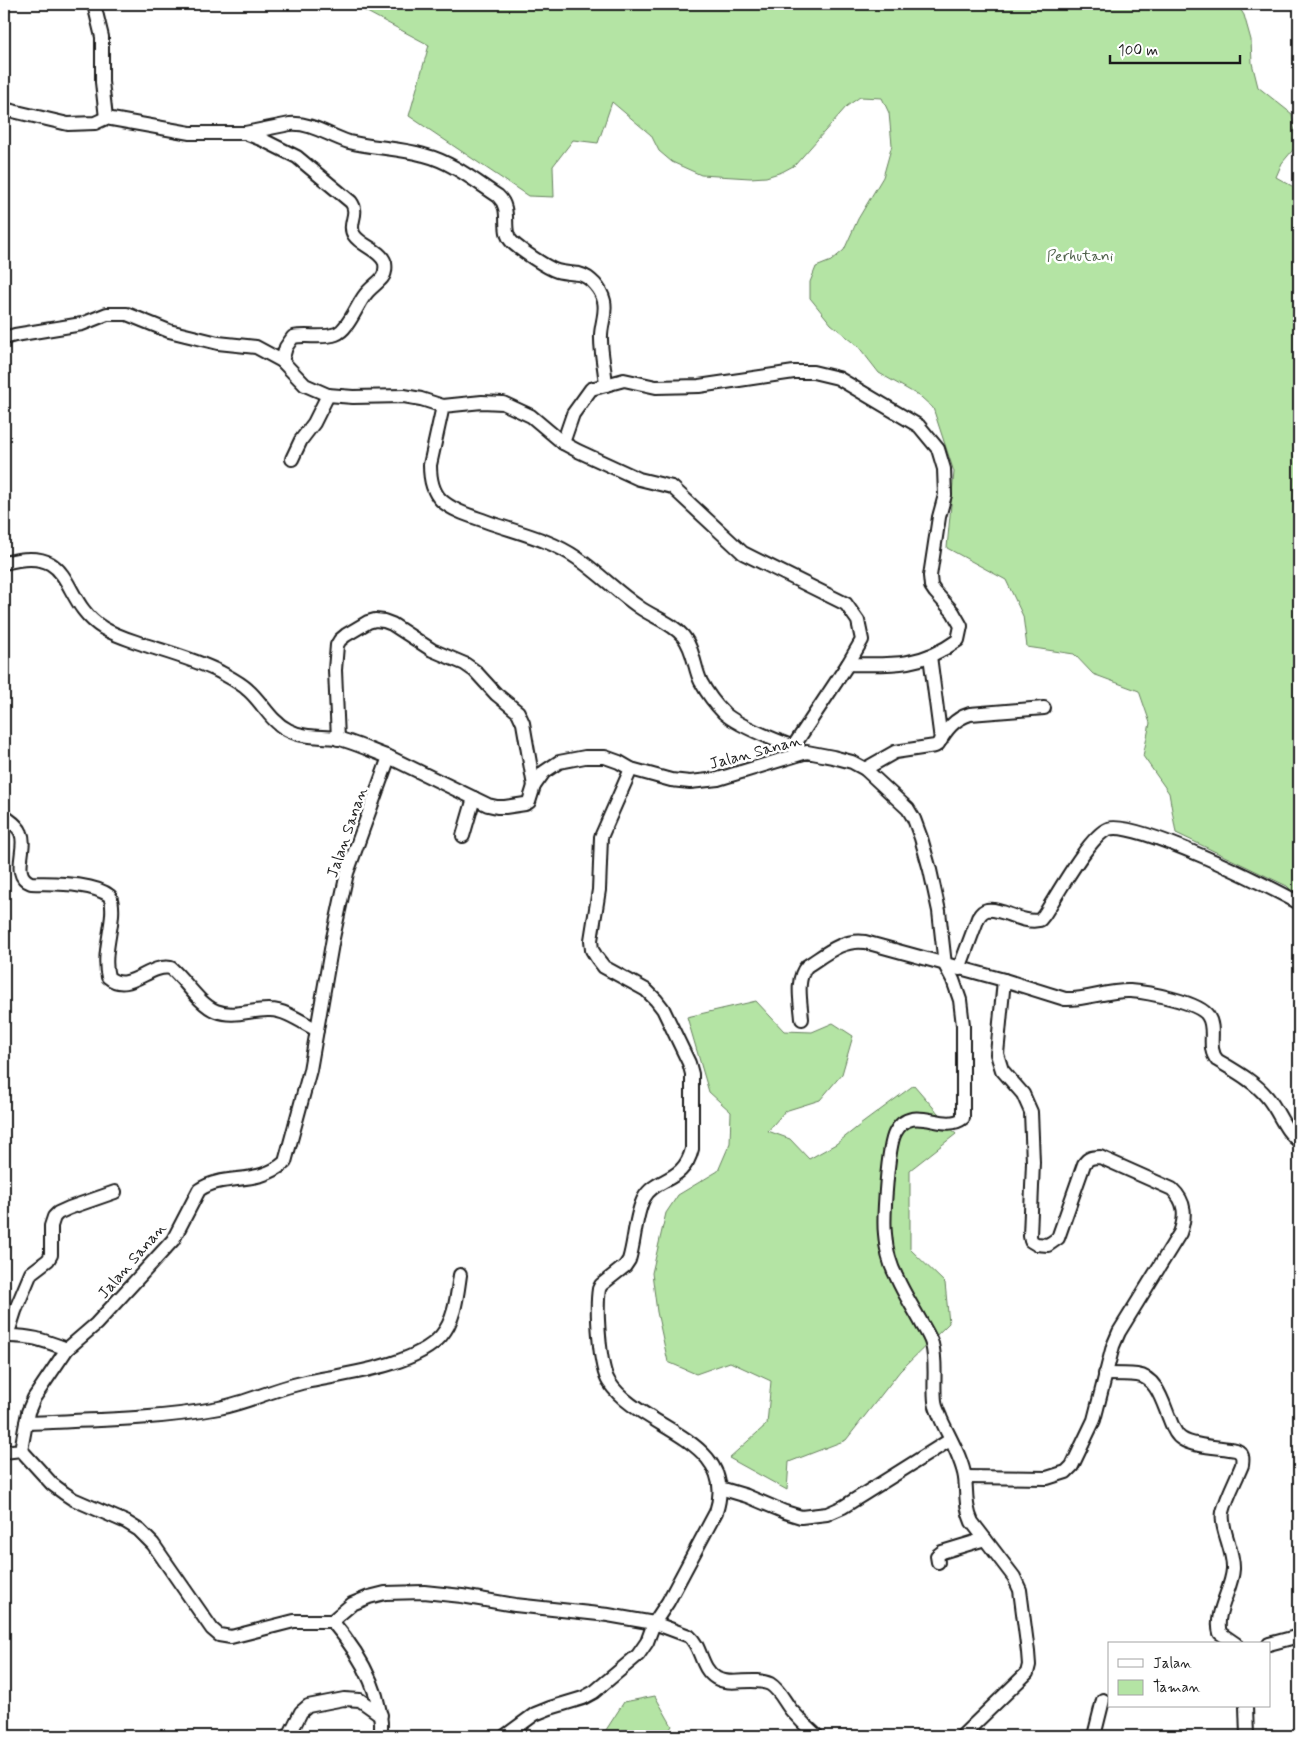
<svg xmlns="http://www.w3.org/2000/svg" width="1303" height="1740" font-family="Mynerve,sans-serif">
<style>
.green{fill:#b4e4a4;stroke:#688060}
.lines{fill:none;stroke-linecap:round;stroke-linejoin:round}
.minor-casing{stroke:#1c1c1c;stroke-width:16}
.minor{stroke:#fff;stroke-width:12}
.labels{text-anchor:middle;stroke-width:5;stroke-linejoin:round;paint-order:stroke}
.park-label{font-size:16px;fill:#51624c;stroke:#fff}
.street-label{font-size:16px;fill:#1c1c1c;stroke:#fff}
</style>
<rect width="100%" height="100%" fill="#fff"/>
<filter id="ink" filterUnits="userSpaceOnUse"><feTurbulence type="fractalNoise" baseFrequency=".02" numOctaves="2"/><feDisplacementMap in="SourceGraphic" scale="10" xChannelSelector="R" yChannelSelector="G"/><feConvolveMatrix kernelMatrix="1 2 1 2 8 2 1 2 1" color-interpolation-filters="sRGB"/></filter>
<g filter="url(#ink)">
<g class="green">
<path d="M352,4H1237L1244,15L1251,40L1252,63L1258,87L1292,114L1297,145L1282,163L1276,177L1299,190V898L1287,886L1176,833L1169,793L1143,756L1150,723L1139,691L1093,674L1074,654L1027,647L1023,616L1006,580L947,548L954,472L933,408L921,397L879,373L858,346L831,324L810,298V282L816,267L831,261L844,250L858,219L883,177L892,145L889,113L882,98L860,97L847,106L795,165L782,172L766,177L750,178L701,175L672,162L659,151L651,135L612,102L598,143L573,140L553,166L554,197L528,196L409,116L429,45Z"/>
<path d="M756,1001L784,1031L812,1032L833,1023L853,1036L842,1074L820,1100L785,1111L768,1131L790,1139L809,1159L836,1144L860,1125L914,1085L956,1134L910,1170V1249L945,1283L949,1323L900,1371L846,1440L789,1462L787,1490L729,1458L767,1424L771,1381L730,1362L696,1374L668,1362L657,1312L652,1273L666,1213L678,1195L718,1171L730,1143L731,1112L709,1092L687,1017Z"/>
<path d="M655,1696L672,1726L665,1736H597L606,1730L624,1702Z"/>
</g>
<g class="lines">
<g class="minor-casing">
<g id="minor">
<path d="M94,4L102,37V82L106,118"/>
<path d="M4,109L68,124L95,123L106,118L190,133H245L263,140L297,157L351,202C360,214 347,224 354,235C361,246 381,250 385,263C386,269 385,274 382,278C377,284 370,288 365,295C357,305 348,330 336,334C322,339 307,334 293,337L286,347L282,361"/>
<path d="M245,133L290,124C311,122 329,136 349,142C373,148 400,148 424,155C452,162 475,181 498,196C513,210 500,230 512,242C519,249 547,268 557,271C564,273 572,273 579,274C591,277 601,289 604,301C607,314 600,326 601,339C601,354 605,370 606,385"/>
<path d="M4,338L15,335L82,324L107,314H127L169,331L218,343L256,347L282,361L305,385L328,395L353,397L404,396L421,399L443,406L482,402L503,403L531,416L563,443L578,451L639,479L672,487L743,553L846,604L858,621L862,640L848,664L793,747"/>
<path d="M443,406L430,465C430,477 432,491 441,500C453,511 471,516 485,521C515,532 550,539 577,558C599,573 617,592 639,607C653,617 672,623 683,636C694,649 694,668 701,682C707,693 715,704 724,713C738,726 780,742 799,749"/>
<path d="M563,443L573,414L591,389L624,380L656,387L699,386L794,372H813L838,378L919,426L938,449L944,469L945,495L939,517L930,576L931,586L935,592L953,612L961,626L958,640C921,667 891,665 848,664"/>
<path d="M292,459L301,440L314,423L328,395"/>
<path d="M4,563C77,543 58,600 103,628C116,636 131,640 145,645C170,653 196,660 220,672C229,677 241,683 248,690C262,702 271,722 288,730C303,738 320,736 336,738C351,741 374,752 389,757"/>
<path d="M930,656L941,740"/>
<path d="M338,739L335,670L337,645L340,640L346,635L368,622L375,620L384,621L392,624L432,650L465,664L475,671L496,694L518,712L523,723L534,786"/>
<path d="M865,769L895,752L935,746L938,744C946,730 954,719 970,714L1044,708"/>
<path d="M4,816C10,821 18,825 21,833C28,848 10,875 31,883C54,884 92,882 110,896C118,917 101,950 108,977C129,995 149,963 171,968C185,980 199,1004 216,1011C234,1018 252,1009 270,1010C286,1010 303,1023 317,1030"/>
<path d="M463,836L474,798"/>
<path d="M959,969L978,918C980,915 982,911 987,910C1003,908 1021,924 1040,920L1044,915C1056,897 1089,836 1108,829C1134,819 1271,887 1299,903"/>
<path d="M802,1019C801,1003 795,979 807,966C826,954 842,939 865,942L1004,980L1065,999C1087,1000 1108,990 1130,991C1146,992 1200,1002 1208,1016C1217,1030 1206,1047 1217,1060C1235,1071 1254,1081 1267,1097C1279,1111 1284,1131 1299,1141"/>
<path d="M4,1336C30,1335 43,1340 67,1349"/>
<path d="M7,1336L15,1311L31,1273L48,1260L51,1255V1226L54,1217L58,1213L69,1208L115,1192"/>
<path d="M1105,1374C1116,1374 1127,1374 1137,1375C1157,1377 1163,1404 1170,1420C1173,1427 1175,1435 1182,1439C1194,1447 1221,1447 1236,1450C1243,1453 1243,1458 1242,1465C1236,1480 1227,1496 1223,1512C1220,1529 1234,1550 1233,1569C1232,1590 1214,1613 1220,1633L1236,1644"/>
<path d="M26,1423C90,1420 156,1420 219,1408C249,1402 276,1388 306,1382C344,1374 415,1366 441,1336C455,1320 457,1296 460,1275"/>
<path d="M21,1450L52,1484L64,1493L73,1499L126,1522L139,1530L153,1544L212,1629L219,1635L231,1637L294,1621H332L352,1604L369,1597L385,1593L424,1592L462,1596L515,1605L608,1615L654,1623L689,1636C702,1647 700,1668 716,1678C731,1687 753,1676 770,1684C780,1690 785,1703 792,1711C800,1720 808,1728 817,1736"/>
<path d="M4,1452L21,1450L28,1412L34,1398L67,1349L96,1324L173,1240L199,1190C225,1172 257,1187 285,1162L310,1070L333,938L347,873L389,757L488,805L497,807H505L525,804L529,802L534,786L544,772L559,762L585,757H605L619,762L631,769L671,780L690,782L718,779L807,752L833,757L852,762L865,769L908,809L914,819L921,838L930,870L939,911L945,965L953,980L960,1000L963,1025V1118C944,1134 911,1101 895,1133C888,1146 883,1218 885,1234C886,1249 890,1265 897,1278C904,1294 914,1309 922,1324C926,1331 930,1337 932,1344C937,1363 933,1382 935,1401C935,1407 939,1413 941,1419C949,1437 962,1458 965,1478C967,1494 965,1507 972,1522L1014,1577L1020,1590L1028,1652L1029,1665L1027,1673L962,1736"/>
<path d="M965,1477L1047,1478L1066,1472L1072,1466L1094,1420L1113,1346L1119,1332L1180,1233C1186,1216 1186,1202 1172,1189L1100,1157C1092,1157 1088,1158 1084,1164L1058,1238L1048,1245L1036,1244L1031,1241L1030,1236L1033,1162L1031,1112L1023,1094L1002,1070L997,1054L1004,980"/>
<path d="M720,1488L747,1496L785,1512L801,1517L827,1514L843,1507L864,1494L950,1440"/>
<path d="M938,1562L937,1556L942,1552L985,1539"/>
<path d="M332,1621C359,1653 384,1693 381,1736"/>
<path d="M1269,1644L1299,1636"/>
<path d="M1246,1706L1247,1736"/>
<path d="M289,1736L301,1712L308,1706L344,1699L360,1700L381,1715"/>
<path d="M505,1736L535,1714L550,1708L583,1698L594,1692L638,1655L647,1642L654,1623L668,1602L716,1512C740,1439 639,1429 609,1382C599,1367 596,1308 599,1289L601,1285L625,1266L629,1260C635,1241 635,1215 644,1198C655,1177 684,1183 692,1149V1074L689,1063L663,1009L656,1000L646,990L604,967L597,958L592,950L591,940L599,890L601,837L631,769"/>
<path d="M1094,1736L1103,1700"/>
</g>
</g>
<use href="#minor" class="minor"/>
</g>
</g>
<g class="labels">
<g class="park-label">
<text x="1080" y="261">Perhutani</text>
</g>
<g class="street-label">
<text transform="translate(755 751) rotate(-15)" y="6">Jalan Sanan</text>
<text transform="translate(346 832) rotate(-71)" y="6">Jalan Sanan</text>
<text transform="translate(131 1260) rotate(-49)" y="6">Jalan Sanan</text>
</g>
</g>
<rect width="1303" height="1740" fill="none" stroke="#fff" stroke-width="20"/>
<rect x="10" y="10" width="1283" height="1720" fill="none" stroke="#1c1c1c" stroke-width="2" filter="url(#ink)"/>
<rect x="1108" y="1642" width="162" height="65" fill="#ffffff" stroke="#a4a4a4"/>
<rect x="1118" y="1659" width="25" height="8" fill="#ffffff" stroke="#a4a4a4"/>
<text x="1153" y="1668" font-size="15" fill="#1c1c1c">Jalan</text>
<rect x="1118" y="1680" width="25" height="15" fill="#b4e4a4" stroke="#a4a4a4"/>
<text x="1153" y="1692" font-size="15" fill="#1c1c1c">Taman</text>
<path d="M1110 55v8h130v-8" fill="none" stroke="#1c1c1c" stroke-width="2.5"/>
<text x="1118" y="55" font-size="15" fill="#1c1c1c" stroke="#ffffff" stroke-width="4" paint-order="stroke">100 m</text>
</svg>
